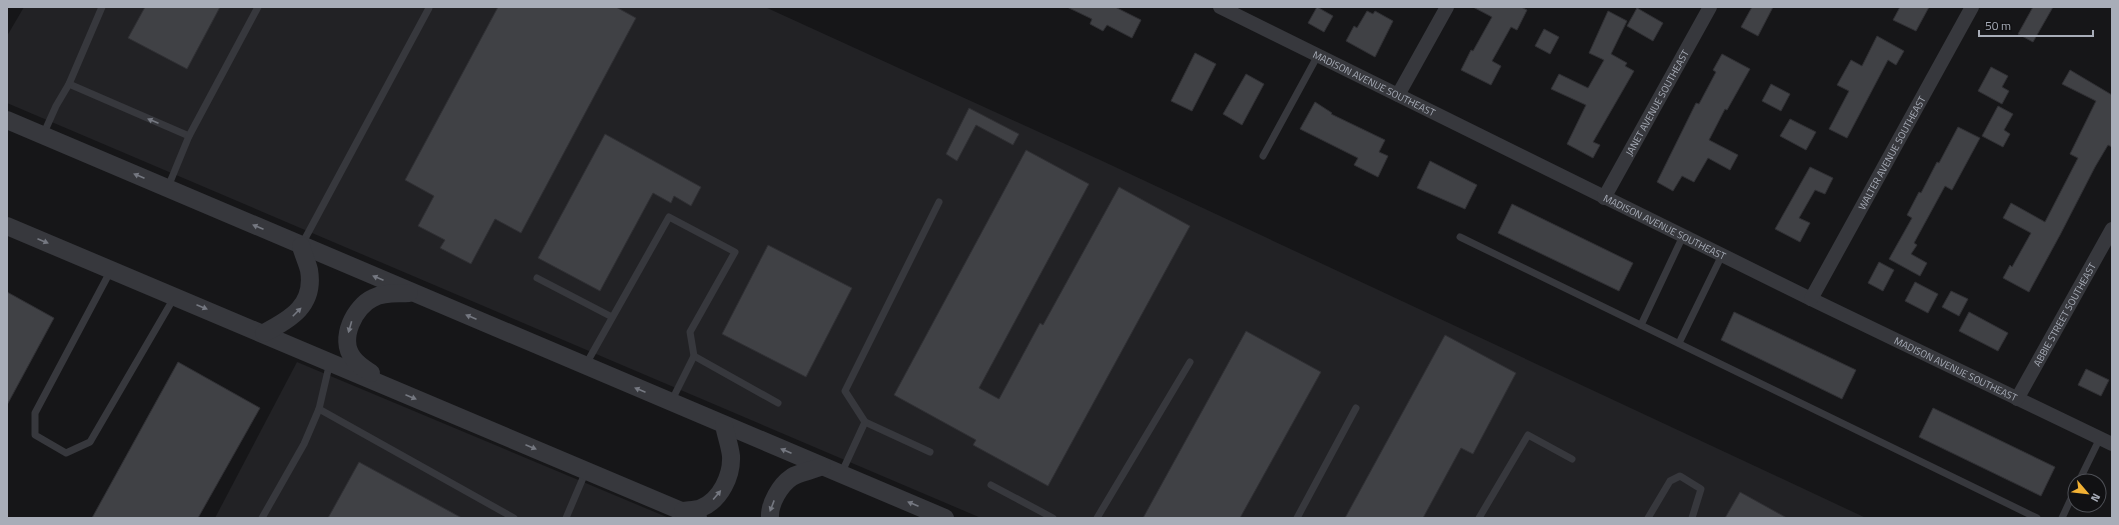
<svg xmlns="http://www.w3.org/2000/svg" width="2119" height="525" font-family="'Titillium Web',sans-serif">
<style>
.built{fill:#222225}
.building{fill:#404145;stroke:#303034}
.lines{fill:none;stroke-linecap:round;stroke-linejoin:round}
.service{stroke:#37383d;stroke-width:7}
.minor{stroke:#37383d;stroke-width:14}
.tertiary{stroke:#37383d;stroke-width:18}
.oneway{fill:#757881}
.labels{text-anchor:middle;stroke-width:3;stroke-linejoin:round;paint-order:stroke}
.street-label{font-size:10px;fill:#a8adb8;stroke:#111113}
</style>
<rect width="100%" height="100%" fill="#161618"/>
<g class="built">
<path d="M24,7H765L1098,159L1866,518H981L7,103V36Z"/>
<path d="M297,362L669,518H215Z"/>
</g>
<g class="building">
<path d="M145,7H220L187,69L128,38Z"/>
<path d="M498,7H616L636,18L521,233L495,219L471,264L440,248L445,240L418,226L434,196L405,180Z"/>
<path d="M1067,7H1115L1141,20L1132,38L1107,25L1103,31L1090,24L1092,19Z"/>
<path d="M1317,7L1333,16L1324,32L1308,23Z"/>
<path d="M1473,7H1521L1527,10L1517,30L1511,27L1492,61L1501,66L1491,85L1461,70L1471,50L1473,51L1492,17Z"/>
<path d="M1752,7H1773L1758,36L1741,27Z"/>
<path d="M1900,7H1929L1916,31L1893,20Z"/>
<path d="M2033,7H2053L2033,42L2018,34Z"/>
<path d="M1637,8L1663,23L1653,41L1627,26Z"/>
<path d="M1367,11L1373,14L1375,11L1393,21L1375,57L1346,41L1354,26L1357,28Z"/>
<path d="M1608,11L1627,21L1611,54L1627,63L1625,66L1634,71L1593,142L1600,145L1593,158L1567,144L1586,105L1551,89L1559,74L1588,88L1604,60L1589,53Z"/>
<path d="M1544,29L1559,37L1550,54L1535,46Z"/>
<path d="M1877,36L1904,51L1896,65L1888,60L1847,138L1829,129L1849,91L1837,85L1851,60L1862,66Z"/>
<path d="M1195,53L1216,64L1192,111L1171,101Z"/>
<path d="M1722,54L1750,69L1727,110L1725,109L1709,140L1738,155L1730,170L1708,158L1694,182L1682,176L1673,191L1657,182L1696,103L1699,104L1716,72L1713,70Z"/>
<path d="M1991,67L2008,76L2002,87L2009,91L2002,104L1978,91Z"/>
<path d="M2070,70L2112,95V147L2108,145L2095,167L2060,235L2029,292L2003,278L2010,265L2012,267L2031,233L2003,218L2011,203L2045,222L2078,158L2070,154L2096,101L2062,84Z"/>
<path d="M1246,74L1264,84L1242,125L1223,114Z"/>
<path d="M1771,84L1790,94L1781,111L1762,101Z"/>
<path d="M1315,102L1332,113L1331,114L1385,140L1379,152L1388,156L1378,177L1354,165L1358,158L1300,129Z"/>
<path d="M1998,106L2013,114L2004,130L2010,134L2003,147L1982,136Z"/>
<path d="M969,108L1019,134L1013,145L976,125L957,161L946,154Z"/>
<path d="M1790,119L1816,132L1806,150L1780,136Z"/>
<path d="M1958,127L1980,138L1952,190L1945,186L1914,243L1917,245L1911,254L1927,263L1920,276L1889,259L1912,218L1907,215L1919,192L1921,193L1937,162L1939,163Z"/>
<path d="M605,134L701,187L691,206L674,196L671,203L653,193L600,291L538,258Z"/>
<path d="M1026,150L1089,184L979,388L999,399L1040,323L1043,325L1119,187L1190,226L1048,486L973,445L976,440L894,395Z"/>
<path d="M1430,161L1477,185L1465,209L1417,188Z"/>
<path d="M1810,167L1833,178L1825,194L1815,190L1799,218L1810,223L1800,242L1775,229Z"/>
<path d="M1512,204L1633,263L1619,291L1498,233Z"/>
<path d="M768,245L852,288L806,377L722,334Z"/>
<path d="M1879,262L1894,270L1883,291L1868,283Z"/>
<path d="M1915,282L1938,294L1928,313L1905,301Z"/>
<path d="M1951,291L1968,299L1959,316L1942,307Z"/>
<path d="M7,292L54,318L7,405Z"/>
<path d="M1734,312L1856,370L1842,399L1721,340Z"/>
<path d="M1969,312L2008,333L1998,351L1959,331Z"/>
<path d="M1246,331L1321,372L1240,518H1143Z"/>
<path d="M1445,335L1516,373L1473,454L1461,448L1423,518H1345Z"/>
<path d="M178,362L260,408L198,518H92Z"/>
<path d="M2086,369L2109,380L2101,396L2078,385Z"/>
<path d="M1933,408L2055,467L2041,496L1919,437Z"/>
<path d="M359,462L462,518H328Z"/>
<path d="M1740,492L1787,518H1725Z"/>
</g>
<g class="lines">
<g class="service">
<path d="M69,84L189,136"/>
<path d="M43,135L56,106L69,84L102,7"/>
<path d="M1263,156L1318,55"/>
<path d="M168,187L189,136L258,7"/>
<path d="M1460,237L2037,518"/>
<path d="M301,246L429,8"/>
<path d="M111,270L35,413V435L66,453L90,442L175,296"/>
<path d="M537,278L612,317"/>
<path d="M1641,325L1683,236"/>
<path d="M1679,343L1722,255"/>
<path d="M694,356L778,403"/>
<path d="M585,366L669,217L735,252L690,332L694,356L671,402"/>
<path d="M319,409L514,518"/>
<path d="M865,422L930,452"/>
<path d="M841,474L865,422L845,391L939,202"/>
<path d="M2079,481L2100,438"/>
<path d="M991,485L1053,518"/>
<path d="M262,518L304,444L319,409L330,362"/>
<path d="M566,518L586,471"/>
<path d="M1097,518L1190,362"/>
<path d="M1297,518L1356,408"/>
<path d="M1479,518L1528,435L1572,459"/>
<path d="M1648,518L1670,481L1680,476L1701,489L1692,518"/>
<path d="M2062,518L2075,490"/>
</g>
<g class="minor">
<path id="s1" d="M1220,7L1811,299L2112,444"/>
<path d="M1398,95L1447,7"/>
<path id="s2" d="M1604,198L1710,7"/>
<path id="s3" d="M1811,299L1972,7"/>
<path id="s4" d="M2017,399L2112,229"/>
</g>
<g class="tertiary">
<path d="M7,120L945,518"/>
<path d="M7,226L698,518"/>
<path d="M264,333C291,319 315,305 309,270C307,262 303,254 301,246"/>
<path d="M371,373C365,369 357,364 353,358C338,339 355,306 373,298C384,292 398,294 409,293"/>
<path d="M683,511C689,510 696,510 701,508C721,500 732,475 731,456C730,446 726,436 724,425"/>
<path d="M770,518C769,504 780,485 792,477C800,472 812,471 822,466"/>
</g>
</g>
<defs><path id="oneway-solid" d="M-6-.8H1V-3.2L6.5 0L1 3.2V.8H-6Z"/></defs>
<g class="oneway">
<use href="#oneway-solid" transform="translate(153 121) rotate(-157)"/>
<use href="#oneway-solid" transform="translate(139 176) rotate(-157)"/>
<use href="#oneway-solid" transform="translate(258 227) rotate(-157)"/>
<use href="#oneway-solid" transform="translate(43 241) rotate(23)"/>
<use href="#oneway-solid" transform="translate(378 278) rotate(-157)"/>
<use href="#oneway-solid" transform="translate(202 307) rotate(23)"/>
<use href="#oneway-solid" transform="translate(297 312) rotate(-45)"/>
<use href="#oneway-solid" transform="translate(471 317) rotate(-157)"/>
<use href="#oneway-solid" transform="translate(350 327) rotate(106)"/>
<use href="#oneway-solid" transform="translate(640 390) rotate(-157)"/>
<use href="#oneway-solid" transform="translate(411 397) rotate(23)"/>
<use href="#oneway-solid" transform="translate(531 447) rotate(23)"/>
<use href="#oneway-solid" transform="translate(786 451) rotate(-157)"/>
<use href="#oneway-solid" transform="translate(717 495) rotate(-50)"/>
<use href="#oneway-solid" transform="translate(913 504) rotate(-157)"/>
<use href="#oneway-solid" transform="translate(772 506) rotate(111)"/>
</g>
<g class="labels">
<g class="street-label">
<text dy="4" stroke="none"><textPath href="#s1" startOffset="172">MADISON AVENUE SOUTHEAST</textPath></text>
<text dy="4" stroke="none"><textPath href="#s2" startOffset="109">JANET AVENUE SOUTHEAST</textPath></text>
<text dy="4" stroke="none"><textPath href="#s3" startOffset="167">WALTER AVENUE SOUTHEAST</textPath></text>
<text dy="4" stroke="none"><textPath href="#s1" startOffset="496">MADISON AVENUE SOUTHEAST</textPath></text>
<text dy="4" stroke="none"><textPath href="#s4" startOffset="97">ABBIE STREET SOUTHEAST</textPath></text>
<text dy="4" stroke="none"><textPath href="#s1" startOffset="820">MADISON AVENUE SOUTHEAST</textPath></text>
</g>
</g>
<rect width="2119" height="525" fill="none" stroke="#a8adb8" stroke-width="16"/>
<g transform="translate(2087 493) rotate(118)"><circle r="19" fill="#111113" stroke="#4d4f55"/>
<path d="M0-3L7 15L0 10L-7 15Z" fill="#f2b134"/>
<text y="-6" font-size="11" font-weight="bold" text-anchor="middle" fill="#a8adb8">N</text>
</g>
<path d="M1979 30v6h114v-6" fill="none" stroke="#a8adb8" stroke-width="2"/>
<text x="1985" y="30" font-size="12" fill="#a8adb8" stroke="#111113" stroke-width="3" paint-order="stroke">50 m</text>
</svg>
